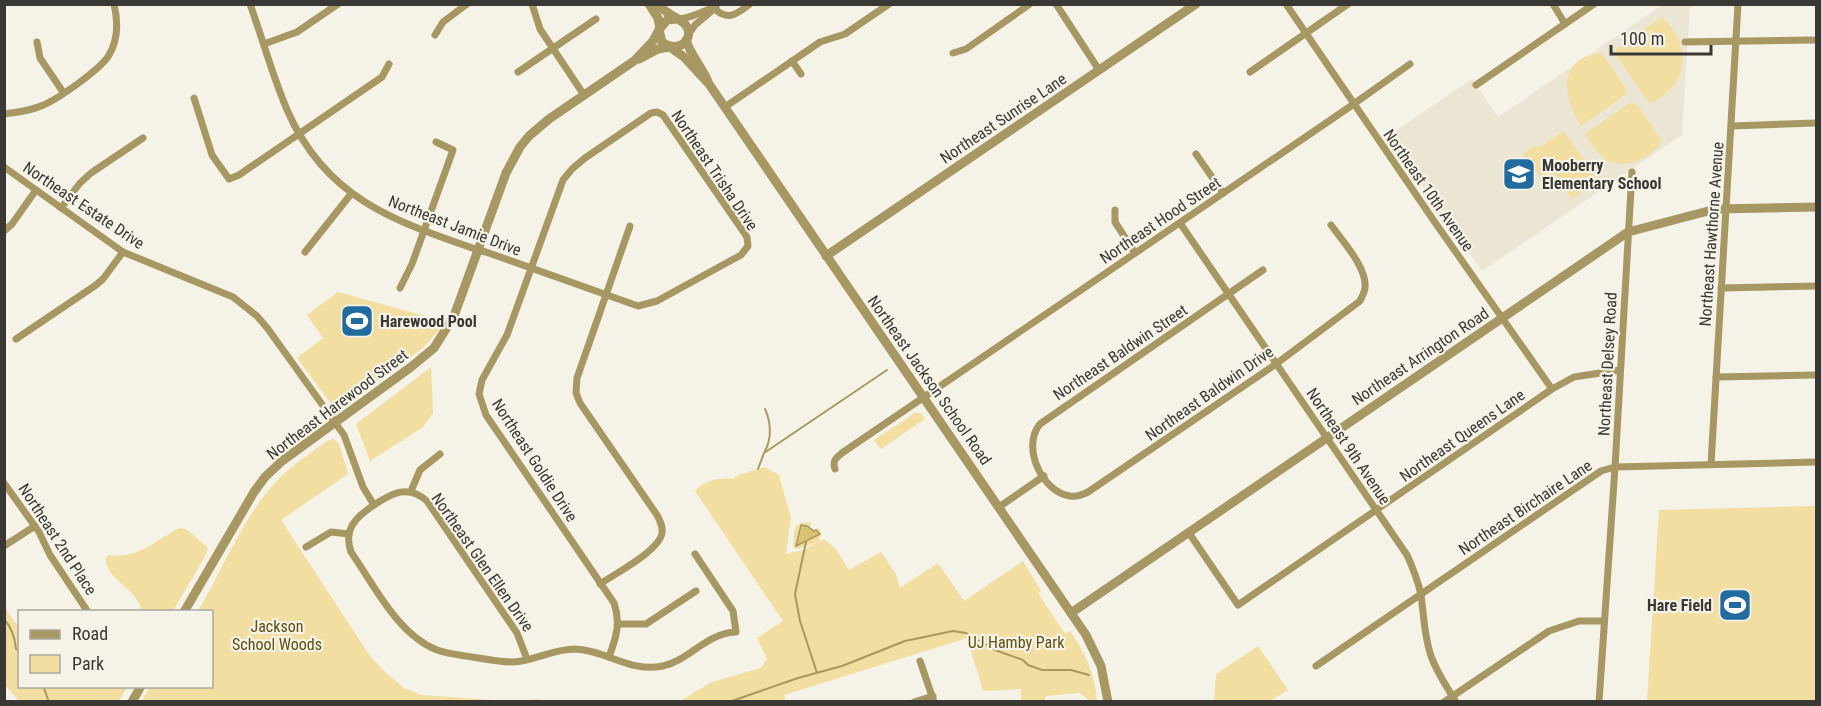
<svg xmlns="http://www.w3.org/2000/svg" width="1821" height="706" font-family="'Roboto Condensed',sans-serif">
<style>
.built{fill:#ebe6d4}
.green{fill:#f1dea0}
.water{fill:#d9c271;stroke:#a9995f;stroke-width:1.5}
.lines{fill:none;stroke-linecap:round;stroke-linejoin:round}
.stream{stroke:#a9995f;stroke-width:2}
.minor{stroke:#a79762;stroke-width:7}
.tertiary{stroke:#a79762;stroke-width:9}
.labels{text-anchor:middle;stroke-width:4.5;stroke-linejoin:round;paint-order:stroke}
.street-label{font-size:16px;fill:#393834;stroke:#f5f2e8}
.poi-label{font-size:16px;font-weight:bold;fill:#393834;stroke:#f5f2e8;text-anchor:start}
.park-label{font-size:16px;fill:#5f4f11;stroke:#f5f2e8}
</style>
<rect width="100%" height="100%" fill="#f5f2e8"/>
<path class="built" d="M1690,4L1682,135L1482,271L1388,136L1472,79L1498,117L1662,5Z"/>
<g class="green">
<path d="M1662,17C1682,35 1691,64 1673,86C1667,94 1658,99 1650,104L1615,54L1617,48Z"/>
<path d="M1602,53L1626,89L1625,95L1581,126C1562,96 1557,57 1602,53Z"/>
<path d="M1629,103L1637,104L1662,141C1652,158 1626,170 1607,160C1597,155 1591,142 1585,134Z"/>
<path d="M1564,131L1599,181L1572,199L1557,177L1552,176L1544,181L1523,154L1536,145L1538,148Z"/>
<path d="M338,292L443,321L438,331L423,348L340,409H335L297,358L323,338L307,315Z"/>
<path d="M431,367L433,413L423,427L370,461L356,424Z"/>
<path d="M915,413H921L925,419L881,449L874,440Z"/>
<path d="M333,439L339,443L348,474L281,520L370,656L387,674L404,688L421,695L509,701L541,699V701H142L150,687L212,686V612L198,611C226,564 245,509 287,471C299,460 314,451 327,441Z"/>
<path d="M765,467L779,475L791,518L786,554L803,550L818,542L798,549L793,547L795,527L801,523L811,522L810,528L815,531L818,527L821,533L819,542L824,539L836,549L849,570L881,552L896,574L900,588L938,563L964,601L1023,561L1041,591L1038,593L1065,634L1070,631C1085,652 1095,675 1097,701H1090L1080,693L1046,696L1044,701L1021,702V689L983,691L967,638L784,695L786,701L678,702L712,682L761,668L767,659L757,638L783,621L695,491C703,481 720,477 733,479L738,475Z"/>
<path d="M1816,506V701H1647L1659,510Z"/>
<path d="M179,528L186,529L206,546L208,548L204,558L173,611H142C137,588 103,578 106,557L109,555C135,560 157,540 179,528Z"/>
<path d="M4,600L8,612L19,628L20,686L127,687L119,701H19L5,685Z"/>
<path d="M1258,646L1288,690L1270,701H1214L1216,674Z"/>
</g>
<path class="water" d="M801,525L807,526L814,531L816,530L820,534L796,546Z"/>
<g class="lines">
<g class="stream">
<path d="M765,451C772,438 771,422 765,409"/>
<path d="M758,469L764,453L887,370"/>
<path d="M806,542L795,594L800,621L817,673"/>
<path d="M4,619C12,628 15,638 16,649L20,651"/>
<path d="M43,686L49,702"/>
<path d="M729,702L798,678L842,666L905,641L953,631L966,633L995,650L1023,660L1028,665L1042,670H1071L1089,675"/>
</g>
<g class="minor">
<path d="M250,4C263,40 273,78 288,112C327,200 397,222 481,251L486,252L638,306L657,301L741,255L748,246L747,237L663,115L657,112L651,113L585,158L572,169L563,180L507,335L482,380L479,394L486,415L614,603C621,623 616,638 609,657"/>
<path d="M532,4L540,29L584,95"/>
<path d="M715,4L717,11C730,21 739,12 750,4"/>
<path d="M1056,4L1099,70"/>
<path d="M1286,4L1434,221L1552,389"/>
<path d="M1553,4L1565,24"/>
<path d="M678,19C692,19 702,10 715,8"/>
<path d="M435,35L443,22L467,4"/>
<path d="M688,35L695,25L715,8"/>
<path d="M37,42L40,58L63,92"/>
<path d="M1685,42L1816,40"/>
<path d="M264,44L297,32L338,4"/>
<path d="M953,53L966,49L1030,4"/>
<path d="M792,61L801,74"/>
<path d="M518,72L596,19"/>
<path d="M1250,72L1348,4"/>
<path d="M1476,85L1594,4"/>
<path d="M194,98L212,155L229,179L239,175L382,77L389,64"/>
<path d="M725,107L820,42L845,34L889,4"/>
<path d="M4,114C17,112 30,111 41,106C57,100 101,69 109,55C118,40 118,21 114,4"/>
<path d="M1732,126L1816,123"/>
<path d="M1196,154L1223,193"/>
<path d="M4,167L123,252L233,297L257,316L268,329L344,435L363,487L374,505C356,517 343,529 351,552C374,585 398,635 437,650C448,654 461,655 472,657C486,659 499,662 513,662C534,661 553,649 575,649C606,650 630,673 663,666C690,660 706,633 736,632L733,611L695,554"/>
<path d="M61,208L80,183L91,173L143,138"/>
<path d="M1115,210V222L1135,253"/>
<path d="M1180,223L1407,555C1413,568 1418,581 1421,595C1424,616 1424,636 1431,656C1437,673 1447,687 1456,702"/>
<path d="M4,231L12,224L36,190"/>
<path d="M305,252L351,194"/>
<path d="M1263,270L1040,424C1021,447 1042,492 1070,496C1076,497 1082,495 1088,492L1276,364L1360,301C1362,296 1365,292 1365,287C1367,268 1342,240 1331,225"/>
<path d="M400,288L412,264L453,150L436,142"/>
<path d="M1721,288L1816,286"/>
<path d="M16,339L96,285L103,279L123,252"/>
<path d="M1716,377L1816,375"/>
<path d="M1711,464L1738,4"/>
<path d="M835,469C832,461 836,458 842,453L1348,108L1410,64"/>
<path d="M4,483L39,532L50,555L88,612"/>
<path d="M411,491L420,470L440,454"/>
<path d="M374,505C392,493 408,484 427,501L517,633L527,659"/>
<path d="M999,507L1044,476"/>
<path d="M1189,533L1238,605L1552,389L1574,377L1620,370"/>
<path d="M4,546L35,526"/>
<path d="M306,547L331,532L349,534"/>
<path d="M600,584C616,573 659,551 662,533C663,526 660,521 657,515L580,403L576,393L577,378L630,226"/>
<path d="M618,624H646L696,591"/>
<path d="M920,661L934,702"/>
<path d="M1316,666L1601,471L1615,467L1816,462"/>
<path d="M914,702L933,696"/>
<path d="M1444,702L1549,631L1579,621H1604"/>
<path d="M1599,702L1615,467L1632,172"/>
</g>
<g class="tertiary">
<path d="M649,4L658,18L660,28"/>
<path d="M658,4C665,15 685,19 688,29C692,46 673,51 662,42L659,30L667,20L676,19"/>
<path d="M686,40C691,56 703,68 709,84L1086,635L1101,666L1108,702"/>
<path d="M670,47L684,57L707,82"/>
<path d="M639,59L658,49L669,47"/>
<path d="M826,256L1196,4"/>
<path d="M184,612L254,492L265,477L282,461L411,367L434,348L454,316L506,173L520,147L529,136L549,119L634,61L653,41L659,30"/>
<path d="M1071,613L1628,232L1716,209L1816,207"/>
<path d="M132,702L141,686"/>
</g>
</g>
<defs>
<g id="school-square" transform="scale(1.725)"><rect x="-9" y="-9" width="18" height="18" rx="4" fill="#226b9f" stroke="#f5f2e8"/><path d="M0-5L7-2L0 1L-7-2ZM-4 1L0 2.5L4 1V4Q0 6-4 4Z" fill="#fff"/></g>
<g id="stadium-square" transform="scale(1.725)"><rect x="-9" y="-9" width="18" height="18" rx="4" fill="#226b9f" stroke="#f5f2e8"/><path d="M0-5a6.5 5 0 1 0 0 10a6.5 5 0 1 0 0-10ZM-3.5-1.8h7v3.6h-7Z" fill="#fff"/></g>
</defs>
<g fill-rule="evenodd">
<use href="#school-square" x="1519" y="174"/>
<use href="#stadium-square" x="357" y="321"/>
<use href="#stadium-square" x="1735" y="605"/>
</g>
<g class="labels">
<g class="street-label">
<text transform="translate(1003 118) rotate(-34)" y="6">Northeast Sunrise Lane</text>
<text transform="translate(715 170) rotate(56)" y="6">Northeast Trisha Drive</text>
<text transform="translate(1429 190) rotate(55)" y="6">Northeast 10th Avenue</text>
<text transform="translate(84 205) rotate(34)" y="6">Northeast Estate Drive</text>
<text transform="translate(1160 220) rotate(-34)" y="6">Northeast Hood Street</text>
<text transform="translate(455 225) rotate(21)" y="6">Northeast Jamie Drive</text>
<text transform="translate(1711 234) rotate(-86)" y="6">Northeast Hawthorne Avenue</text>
<text transform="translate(1120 352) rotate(-34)" y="6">Northeast Baldwin Street</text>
<text transform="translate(1420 356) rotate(-34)" y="6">Northeast Arrington Road</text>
<text transform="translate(1607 364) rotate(-87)" y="6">Northeast Delsey Road</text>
<text transform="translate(930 380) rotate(55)" y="6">Northeast Jackson School Road</text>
<text transform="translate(1209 393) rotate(-35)" y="6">Northeast Baldwin Drive</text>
<text transform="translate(337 404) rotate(-37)" y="6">Northeast Harewood Street</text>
<text transform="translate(1462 435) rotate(-35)" y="6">Northeast Queens Lane</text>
<text transform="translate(1349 446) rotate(56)" y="6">Northeast 9th Avenue</text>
<text transform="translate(535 460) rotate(57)" y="6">Northeast Goldie Drive</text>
<text transform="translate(1525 507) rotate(-34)" y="6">Northeast Birchaire Lane</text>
<text transform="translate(58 539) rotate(57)" y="6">Northeast 2nd Place</text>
<text transform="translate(483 562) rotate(55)" y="6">Northeast Glen Ellen Drive</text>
</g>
<g class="poi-label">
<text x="1542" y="171">Mooberry<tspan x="1542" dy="18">Elementary School</tspan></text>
<text x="380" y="327">Harewood Pool</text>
<text x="1712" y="611" text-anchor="end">Hare Field</text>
</g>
<g class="park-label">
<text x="277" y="632">Jackson<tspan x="277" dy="18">School Woods</tspan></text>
<text x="1016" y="648">UJ Hamby Park</text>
</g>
</g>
<rect width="1821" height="706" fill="none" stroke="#393834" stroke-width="12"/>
<rect x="18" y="610" width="195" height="78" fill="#f5f2e8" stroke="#aaa8a0" stroke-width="1.5"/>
<rect x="30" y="630" width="30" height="9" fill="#a79762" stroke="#aaa8a0" stroke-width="1.5"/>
<text x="72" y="640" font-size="18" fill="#393834">Road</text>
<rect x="30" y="655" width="30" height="18" fill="#f1dea0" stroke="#aaa8a0" stroke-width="1.5"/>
<text x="72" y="670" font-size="18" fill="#393834">Park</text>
<path d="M1611 45v9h100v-9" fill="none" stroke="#393834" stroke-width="3"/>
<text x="1620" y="45" font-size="18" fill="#393834" stroke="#f5f2e8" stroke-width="4.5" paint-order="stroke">100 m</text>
</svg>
